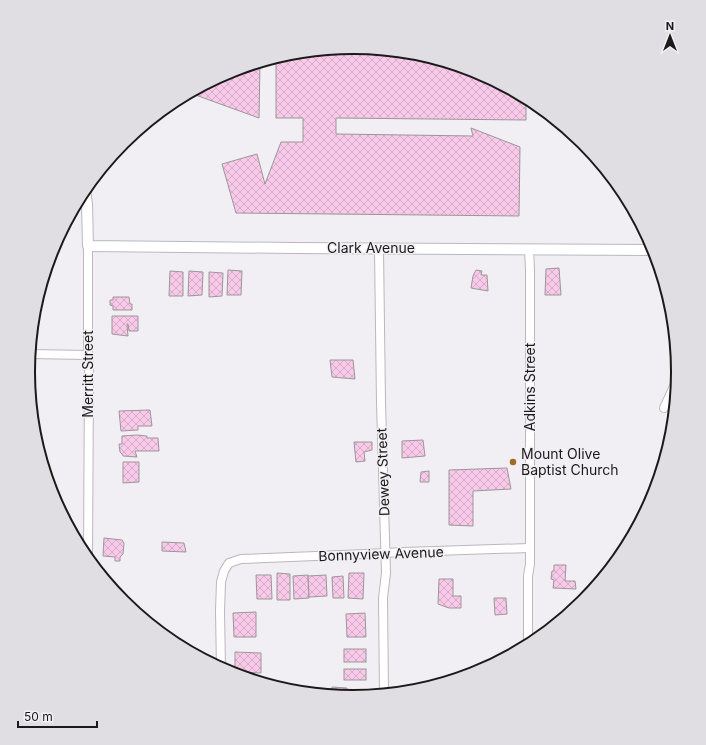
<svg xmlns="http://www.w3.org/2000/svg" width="706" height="745" font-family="Inter,sans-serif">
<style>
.building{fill:url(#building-cross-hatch);stroke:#9b979a}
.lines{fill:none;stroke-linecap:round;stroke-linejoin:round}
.minor-casing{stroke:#bab8bc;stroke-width:10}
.tertiary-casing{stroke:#bab8bc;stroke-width:12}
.minor{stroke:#fff;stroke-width:8}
.tertiary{stroke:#fff;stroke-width:10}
.poi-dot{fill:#a26a27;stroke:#f1eff3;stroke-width:1.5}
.labels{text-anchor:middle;stroke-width:3;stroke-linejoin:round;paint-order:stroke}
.street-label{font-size:14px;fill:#1a1a1b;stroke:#f1eff3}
.poi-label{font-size:14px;fill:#1a1a1b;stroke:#f1eff3;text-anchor:start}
.rim{fill:none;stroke:#1a1a1b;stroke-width:2}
</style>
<defs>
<pattern id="building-cross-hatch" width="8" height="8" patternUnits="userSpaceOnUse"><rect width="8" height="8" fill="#f8c9e8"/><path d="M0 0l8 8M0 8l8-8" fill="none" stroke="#d4acc6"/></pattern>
</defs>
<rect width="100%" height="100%" fill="#f1eff3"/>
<g class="building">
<path d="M353,48L417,54L478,72L526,99V120L336,118V134L473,136L471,128L520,147L519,216L236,213L222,164L257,154L265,184L281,142H303V118H276V58L290,54Z"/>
<path d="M260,63L259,118L190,93L229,72Z"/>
<path d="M559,268L561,295H545L546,269Z"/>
<path d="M228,270L242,271L241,295H227Z"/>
<path d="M476,270L482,271L481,275H487L488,291L471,288L473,276Z"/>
<path d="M170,271L183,272V296H169Z"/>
<path d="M189,271L203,272L202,295L188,296Z"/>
<path d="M209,272L223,273L222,296L209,297Z"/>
<path d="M113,297H129L130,304H132V310H113V306L110,305V300H113Z"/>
<path d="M112,316H138V331H129L128,324H127L128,336L112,334Z"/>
<path d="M330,360H353L355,379L332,377Z"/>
<path d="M150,410L152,426H138V430L121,431L119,411Z"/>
<path d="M137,435L147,436V438H158L159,451H135L137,457L123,456L122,454L120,452L119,444H122V436Z"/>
<path d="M423,440L425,456L402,458V441Z"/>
<path d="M354,442H372V450L364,452L365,461L356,462Z"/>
<path d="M123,462H139V482L123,483Z"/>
<path d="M507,468L511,489L473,491V526L449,525V470Z"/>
<path d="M429,471V482H420L421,472Z"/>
<path d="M104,538L122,540L124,543L123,554L120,557V561H115V557L103,556Z"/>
<path d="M162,542L184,543L186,552L162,551Z"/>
<path d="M554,565H566L565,581H575L576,589L553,588L554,580L551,579L552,571H554Z"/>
<path d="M277,573L290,574V600H277Z"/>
<path d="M349,573H364L363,599L348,598Z"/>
<path d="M256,575H271L272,599H257Z"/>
<path d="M308,575L309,598L294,599L293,576Z"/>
<path d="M326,575L327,596L309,597L308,576Z"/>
<path d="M343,576L344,598H333L332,577Z"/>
<path d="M439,579H453V596H461V608H449L438,604Z"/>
<path d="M494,598H506L507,614L495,615Z"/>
<path d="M256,612V637H234L233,613Z"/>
<path d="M365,613L366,637H347L346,614Z"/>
<path d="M175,644H187V651Z"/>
<rect x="344" y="649" width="22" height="13"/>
<path d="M235,652L261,653V673L235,672Z"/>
<rect x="344" y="669" width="22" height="11"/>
<path d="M332,687L347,688V697L332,695Z"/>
<path d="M295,688H312V693L295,692Z"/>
<path d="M313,690H327V695L313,694Z"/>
<path d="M367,690V696L353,697V691Z"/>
</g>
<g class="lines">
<g class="minor-casing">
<g id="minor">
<path d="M88,246V355L89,370L88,560"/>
<path d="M379,249L381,403L386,573L383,598L384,694"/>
<path d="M30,354L88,355"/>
<path d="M664,408L675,384V347"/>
<path d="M528,646V576L530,564V269L529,249"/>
<path d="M221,669L220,611L221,582L224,571L229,563L241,559L365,554L404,552L529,548"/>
</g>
</g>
<g class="tertiary-casing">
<path id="tertiary" d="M85,189L87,204L88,246L294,248L654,250"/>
</g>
<use href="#minor" class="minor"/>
<use href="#tertiary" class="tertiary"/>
</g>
<circle class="poi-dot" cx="513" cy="462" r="4"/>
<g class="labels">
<g class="street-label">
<text x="371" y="253">Clark Avenue</text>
<text transform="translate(88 374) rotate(-90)" y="5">Merritt Street</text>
<text transform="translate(530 387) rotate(-90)" y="5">Adkins Street</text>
<text transform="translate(383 472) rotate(-92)" y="5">Dewey Street</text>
<text transform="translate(381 554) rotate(-2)" y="5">Bonnyview Avenue</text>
</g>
<g class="poi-label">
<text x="521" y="459">Mount Olive<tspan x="521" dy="16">Baptist Church</tspan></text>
</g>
</g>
<path d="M0 0H706V745H0ZM35 372a318 318 0 1 1 636 0a318 318 0 1 1-636 0Z" fill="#e0dee2" fill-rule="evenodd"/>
<path class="rim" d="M35 372a318 318 0 1 1 636 0a318 318 0 1 1-636 0Z"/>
<g transform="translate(670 36)" stroke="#f1eff3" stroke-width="3" paint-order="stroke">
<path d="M0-3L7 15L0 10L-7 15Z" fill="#1a1a1b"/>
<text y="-6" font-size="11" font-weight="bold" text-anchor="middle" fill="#1a1a1b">N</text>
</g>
<path d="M18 721v6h79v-6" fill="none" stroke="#1a1a1b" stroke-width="2"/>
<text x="24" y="721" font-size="12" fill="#1a1a1b" stroke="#f1eff3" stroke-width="3" paint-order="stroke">50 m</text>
</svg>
